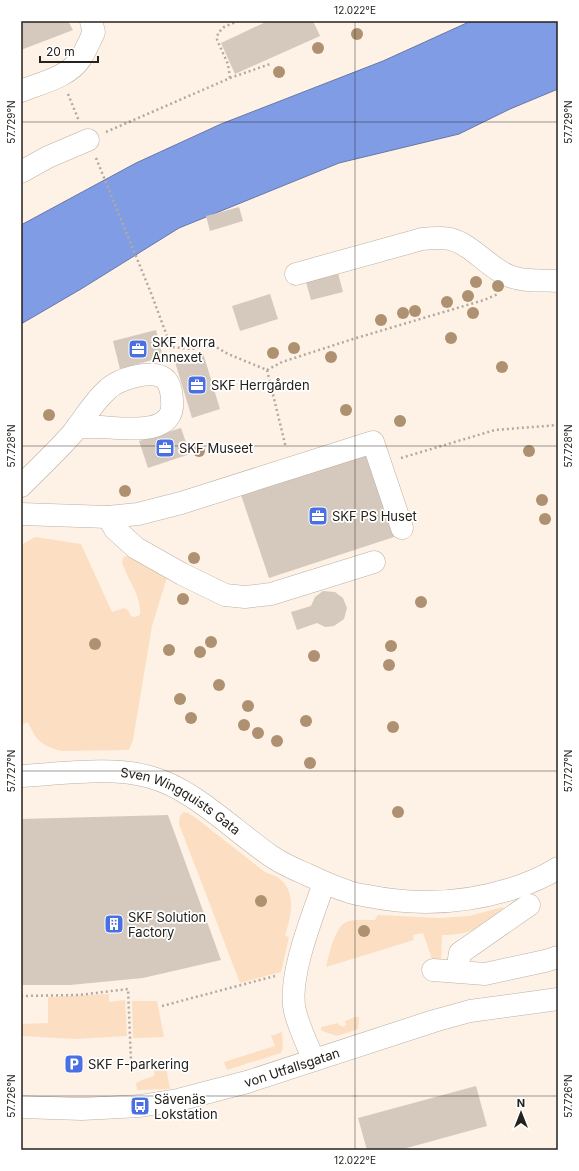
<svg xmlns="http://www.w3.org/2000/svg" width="579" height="1171" font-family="Inter,sans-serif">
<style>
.green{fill:#fcdfc2}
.water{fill:#809ce5;stroke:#6577a9}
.building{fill:#d5c9bd}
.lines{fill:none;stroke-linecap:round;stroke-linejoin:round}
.minor-casing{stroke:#bbb0a4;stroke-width:23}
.path{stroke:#b3a9a0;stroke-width:2.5;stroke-dasharray:2 3;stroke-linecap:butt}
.minor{stroke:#fff;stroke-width:22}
.tree{fill:#ae9170}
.ticks{fill:none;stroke:#25211c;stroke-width:1;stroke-opacity:0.45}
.labels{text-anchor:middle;stroke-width:3.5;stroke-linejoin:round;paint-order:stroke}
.poi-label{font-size:13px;fill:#25211c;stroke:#fff;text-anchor:start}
.street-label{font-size:13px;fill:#25211c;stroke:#fff}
.neatline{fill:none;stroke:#25211c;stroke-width:1.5}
.ticks-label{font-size:10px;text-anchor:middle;fill:#25211c}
</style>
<rect width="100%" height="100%" fill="#fef1e5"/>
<g class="green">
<path d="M35,537L81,544L112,612L124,608L128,610L131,616L135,617L140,615C142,596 127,579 122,562L123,558L126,556H139L168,574L152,626L133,740L129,750L62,751C52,749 42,745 36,737C32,732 31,726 27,722L21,726V545Z"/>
<path d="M183,812L188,813L196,818L265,872C269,874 274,875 277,877C298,891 291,916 285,936L289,937L281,972L240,983L179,824L180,816Z"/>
<path d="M503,907L504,913C481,927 470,935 442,935L441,960L433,962L423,933L413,935L414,940L326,967C329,955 335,924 349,921C357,919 367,920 375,920L378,915L439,918L469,916Z"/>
<path d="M109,994V1002L125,1000L127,1036L74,1039L21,1036V1024L48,1023V997Z"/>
<path d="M132,1001H157L164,1037L133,1038Z"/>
<path d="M355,1017H359L358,1029L337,1036L322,1031L321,1029V1027L338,1023L339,1025L343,1027L346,1025L345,1021Z"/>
<path d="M282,1032L283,1048L281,1053L227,1070L224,1062L275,1046L271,1036Z"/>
<path d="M166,1067L170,1089L137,1090L136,1083L142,1080L154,1076L155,1069Z"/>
</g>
<path class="water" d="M471,21H558V89L510,109L459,134L339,163L179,228L81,289L21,324V225L136,163L221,124L383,61Z"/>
<g class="building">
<path d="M21,21H68L73,30L21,50Z"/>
<path d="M268,21H313L320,36L235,74L221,43Z"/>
<path d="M239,207L243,221L210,231L206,216Z"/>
<path d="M338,273L343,292L311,300L306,282Z"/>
<path d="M270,294L278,319L240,331L232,306Z"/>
<path d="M156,330L163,357L120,369L113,341Z"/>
<path d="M203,353L220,409L192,418L175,362Z"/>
<path d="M181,428L190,454L148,468L139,441Z"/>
<path d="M367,454L394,537L269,578L241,495Z"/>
<path d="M323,591L335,592L343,598L347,608L344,619L334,626L325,627L317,623L297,630L291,612L311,606L315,597Z"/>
<path d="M168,815L221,960L143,978L70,985H21V819Z"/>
<path d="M476,1086L487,1126L403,1149L404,1150H367L358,1118Z"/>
</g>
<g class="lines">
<g class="minor-casing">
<g id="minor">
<path d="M21,91C41,83 69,77 81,58C86,50 90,40 94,32L91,21"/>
<path d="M21,172L48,157L88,140"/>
<path d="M296,274L422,239C431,238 441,237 450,239C471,244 487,266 507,275C522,282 541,280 558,281"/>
<path d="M21,486C38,469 56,452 72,434C84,419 93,402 108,389C119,379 148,370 162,377C170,381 172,393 172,401C176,437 122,428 101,427C93,427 85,427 77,427"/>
<path d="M21,514L108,517L138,514L181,503L373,442L402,528"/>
<path d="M108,517L115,529L136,548L182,574L225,595L245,597L271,594L374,562"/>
<path id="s1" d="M21,776C61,774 112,766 150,777C194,789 233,830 271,856C281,863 294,869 306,874C319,880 333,887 347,891C354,894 361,895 368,896C417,906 463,904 511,889C527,884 544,877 558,868"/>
<path d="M433,970L485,974L545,961L558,957"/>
<path d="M457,971L460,953L529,905"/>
<path d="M314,1060C307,1044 299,1028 295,1011C287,978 313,915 324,883"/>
<path id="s2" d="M21,1107L82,1109L140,1106L178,1100L247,1082L434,1021L470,1011L558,999"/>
</g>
</g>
<g class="path">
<path d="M230,78L228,64L217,40L218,33L224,27L238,21"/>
<path d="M68,94L79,121"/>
<path d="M106,132L230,78L270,64"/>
<path d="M96,158L151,293L171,347L192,349L205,346L216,347L228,354L267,370L286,448"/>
<path d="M267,370L282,362L353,339L484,300L498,294"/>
<path d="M401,458L495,430L558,425"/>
<path d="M21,996L79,995L128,989L131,1061"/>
<path d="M162,1006L275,976"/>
</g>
<use href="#minor" class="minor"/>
</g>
<g class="tree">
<circle cx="357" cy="34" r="6"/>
<circle cx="318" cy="48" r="6"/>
<circle cx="279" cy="72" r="6"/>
<circle cx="476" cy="282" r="6"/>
<circle cx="498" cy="286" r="6"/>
<circle cx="468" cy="296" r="6"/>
<circle cx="447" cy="302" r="6"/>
<circle cx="415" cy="311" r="6"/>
<circle cx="403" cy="313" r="6"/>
<circle cx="473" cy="313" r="6"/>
<circle cx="381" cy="320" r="6"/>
<circle cx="451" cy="338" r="6"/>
<circle cx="294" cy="348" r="6"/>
<circle cx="273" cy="353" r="6"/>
<circle cx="331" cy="357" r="6"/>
<circle cx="502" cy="367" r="6"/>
<circle cx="346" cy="410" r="6"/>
<circle cx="49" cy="415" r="6"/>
<circle cx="400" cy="421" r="6"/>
<circle cx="199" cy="451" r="6"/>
<circle cx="529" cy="451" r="6"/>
<circle cx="125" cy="491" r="6"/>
<circle cx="542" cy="500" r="6"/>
<circle cx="545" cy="519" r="6"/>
<circle cx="194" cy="558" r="6"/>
<circle cx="183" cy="599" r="6"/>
<circle cx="421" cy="602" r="6"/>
<circle cx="211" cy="642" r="6"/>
<circle cx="95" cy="644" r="6"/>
<circle cx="391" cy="646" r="6"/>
<circle cx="169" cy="650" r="6"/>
<circle cx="200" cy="652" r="6"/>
<circle cx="314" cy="656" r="6"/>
<circle cx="389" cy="665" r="6"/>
<circle cx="219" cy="685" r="6"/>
<circle cx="180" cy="699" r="6"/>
<circle cx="248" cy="706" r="6"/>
<circle cx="191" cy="718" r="6"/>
<circle cx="306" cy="721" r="6"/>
<circle cx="244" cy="725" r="6"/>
<circle cx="393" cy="727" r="6"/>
<circle cx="258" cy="733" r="6"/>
<circle cx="277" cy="741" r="6"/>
<circle cx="310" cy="763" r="6"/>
<circle cx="398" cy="812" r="6"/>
<circle cx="261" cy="901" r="6"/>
<circle cx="364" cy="931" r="6"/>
</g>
<path class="ticks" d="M355,21V1150M21,122H558M21,446H558M21,771H558M21,1096H558"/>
<defs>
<g id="office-square" transform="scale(1)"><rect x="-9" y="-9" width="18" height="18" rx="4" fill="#4a6fe2" stroke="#fff"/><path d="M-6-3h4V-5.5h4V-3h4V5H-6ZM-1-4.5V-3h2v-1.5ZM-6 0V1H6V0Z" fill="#fff"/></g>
<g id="building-square" transform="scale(1)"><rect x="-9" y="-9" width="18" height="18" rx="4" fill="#4a6fe2" stroke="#fff"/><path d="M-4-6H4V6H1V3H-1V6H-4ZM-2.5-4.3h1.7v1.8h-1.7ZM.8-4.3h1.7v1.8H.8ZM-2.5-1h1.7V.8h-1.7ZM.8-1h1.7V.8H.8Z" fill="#fff"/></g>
<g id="parking-square" transform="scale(1)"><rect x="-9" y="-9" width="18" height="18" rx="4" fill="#4a6fe2" stroke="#fff"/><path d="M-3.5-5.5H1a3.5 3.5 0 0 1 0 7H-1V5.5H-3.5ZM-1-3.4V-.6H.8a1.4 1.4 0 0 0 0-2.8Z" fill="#fff"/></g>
<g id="bus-square" transform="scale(1)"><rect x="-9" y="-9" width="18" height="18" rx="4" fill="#4a6fe2" stroke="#fff"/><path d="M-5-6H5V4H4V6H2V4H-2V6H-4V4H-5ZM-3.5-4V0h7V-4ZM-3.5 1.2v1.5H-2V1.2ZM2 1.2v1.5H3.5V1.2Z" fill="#fff"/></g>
</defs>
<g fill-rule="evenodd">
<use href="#office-square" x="138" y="349"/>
<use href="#office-square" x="197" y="385"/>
<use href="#office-square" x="165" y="448"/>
<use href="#office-square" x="318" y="516"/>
<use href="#building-square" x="114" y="924"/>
<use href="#parking-square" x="74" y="1064"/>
<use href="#bus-square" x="140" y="1106"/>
</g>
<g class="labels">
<g class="poi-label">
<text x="152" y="347">SKF Norra<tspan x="152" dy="15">Annexet</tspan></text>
<text x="211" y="390">SKF Herrgården</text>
<text x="179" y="453">SKF Museet</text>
<text x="332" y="521">SKF PS Huset</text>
<text x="128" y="922">SKF Solution<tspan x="128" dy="15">Factory</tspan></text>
<text x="88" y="1069">SKF F-parkering</text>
<text x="154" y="1104">Sävenäs<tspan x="154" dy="15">Lokstation</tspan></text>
</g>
<g class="street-label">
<text dy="5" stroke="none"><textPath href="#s1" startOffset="167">Sven Wingquists Gata</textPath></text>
<text dy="5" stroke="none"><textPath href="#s2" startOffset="276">von Utfallsgatan</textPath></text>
</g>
</g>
<rect width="579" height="1171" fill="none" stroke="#ffffff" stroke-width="44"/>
<g transform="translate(521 1113)" stroke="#ffffff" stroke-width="3" paint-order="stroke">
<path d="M0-3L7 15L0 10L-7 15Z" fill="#25211c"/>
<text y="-6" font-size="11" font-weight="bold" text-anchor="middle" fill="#25211c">N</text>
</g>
<path d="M40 56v6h58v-6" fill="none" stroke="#25211c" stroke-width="2"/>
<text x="46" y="56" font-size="12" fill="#25211c" stroke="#ffffff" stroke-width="3" paint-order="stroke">20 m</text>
<rect x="22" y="22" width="535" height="1127" class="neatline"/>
<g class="ticks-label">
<text x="355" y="14">12.022°E</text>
<text transform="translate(11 122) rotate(-90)" y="4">57.729°N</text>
<text transform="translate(568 122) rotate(-90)" y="4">57.729°N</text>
<text transform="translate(11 446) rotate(-90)" y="4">57.728°N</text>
<text transform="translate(568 446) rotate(-90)" y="4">57.728°N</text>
<text transform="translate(11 771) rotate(-90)" y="4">57.727°N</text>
<text transform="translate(568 771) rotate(-90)" y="4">57.727°N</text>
<text transform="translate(11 1096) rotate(-90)" y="4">57.726°N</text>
<text transform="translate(568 1096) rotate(-90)" y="4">57.726°N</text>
<text x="355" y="1164">12.022°E</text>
</g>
</svg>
